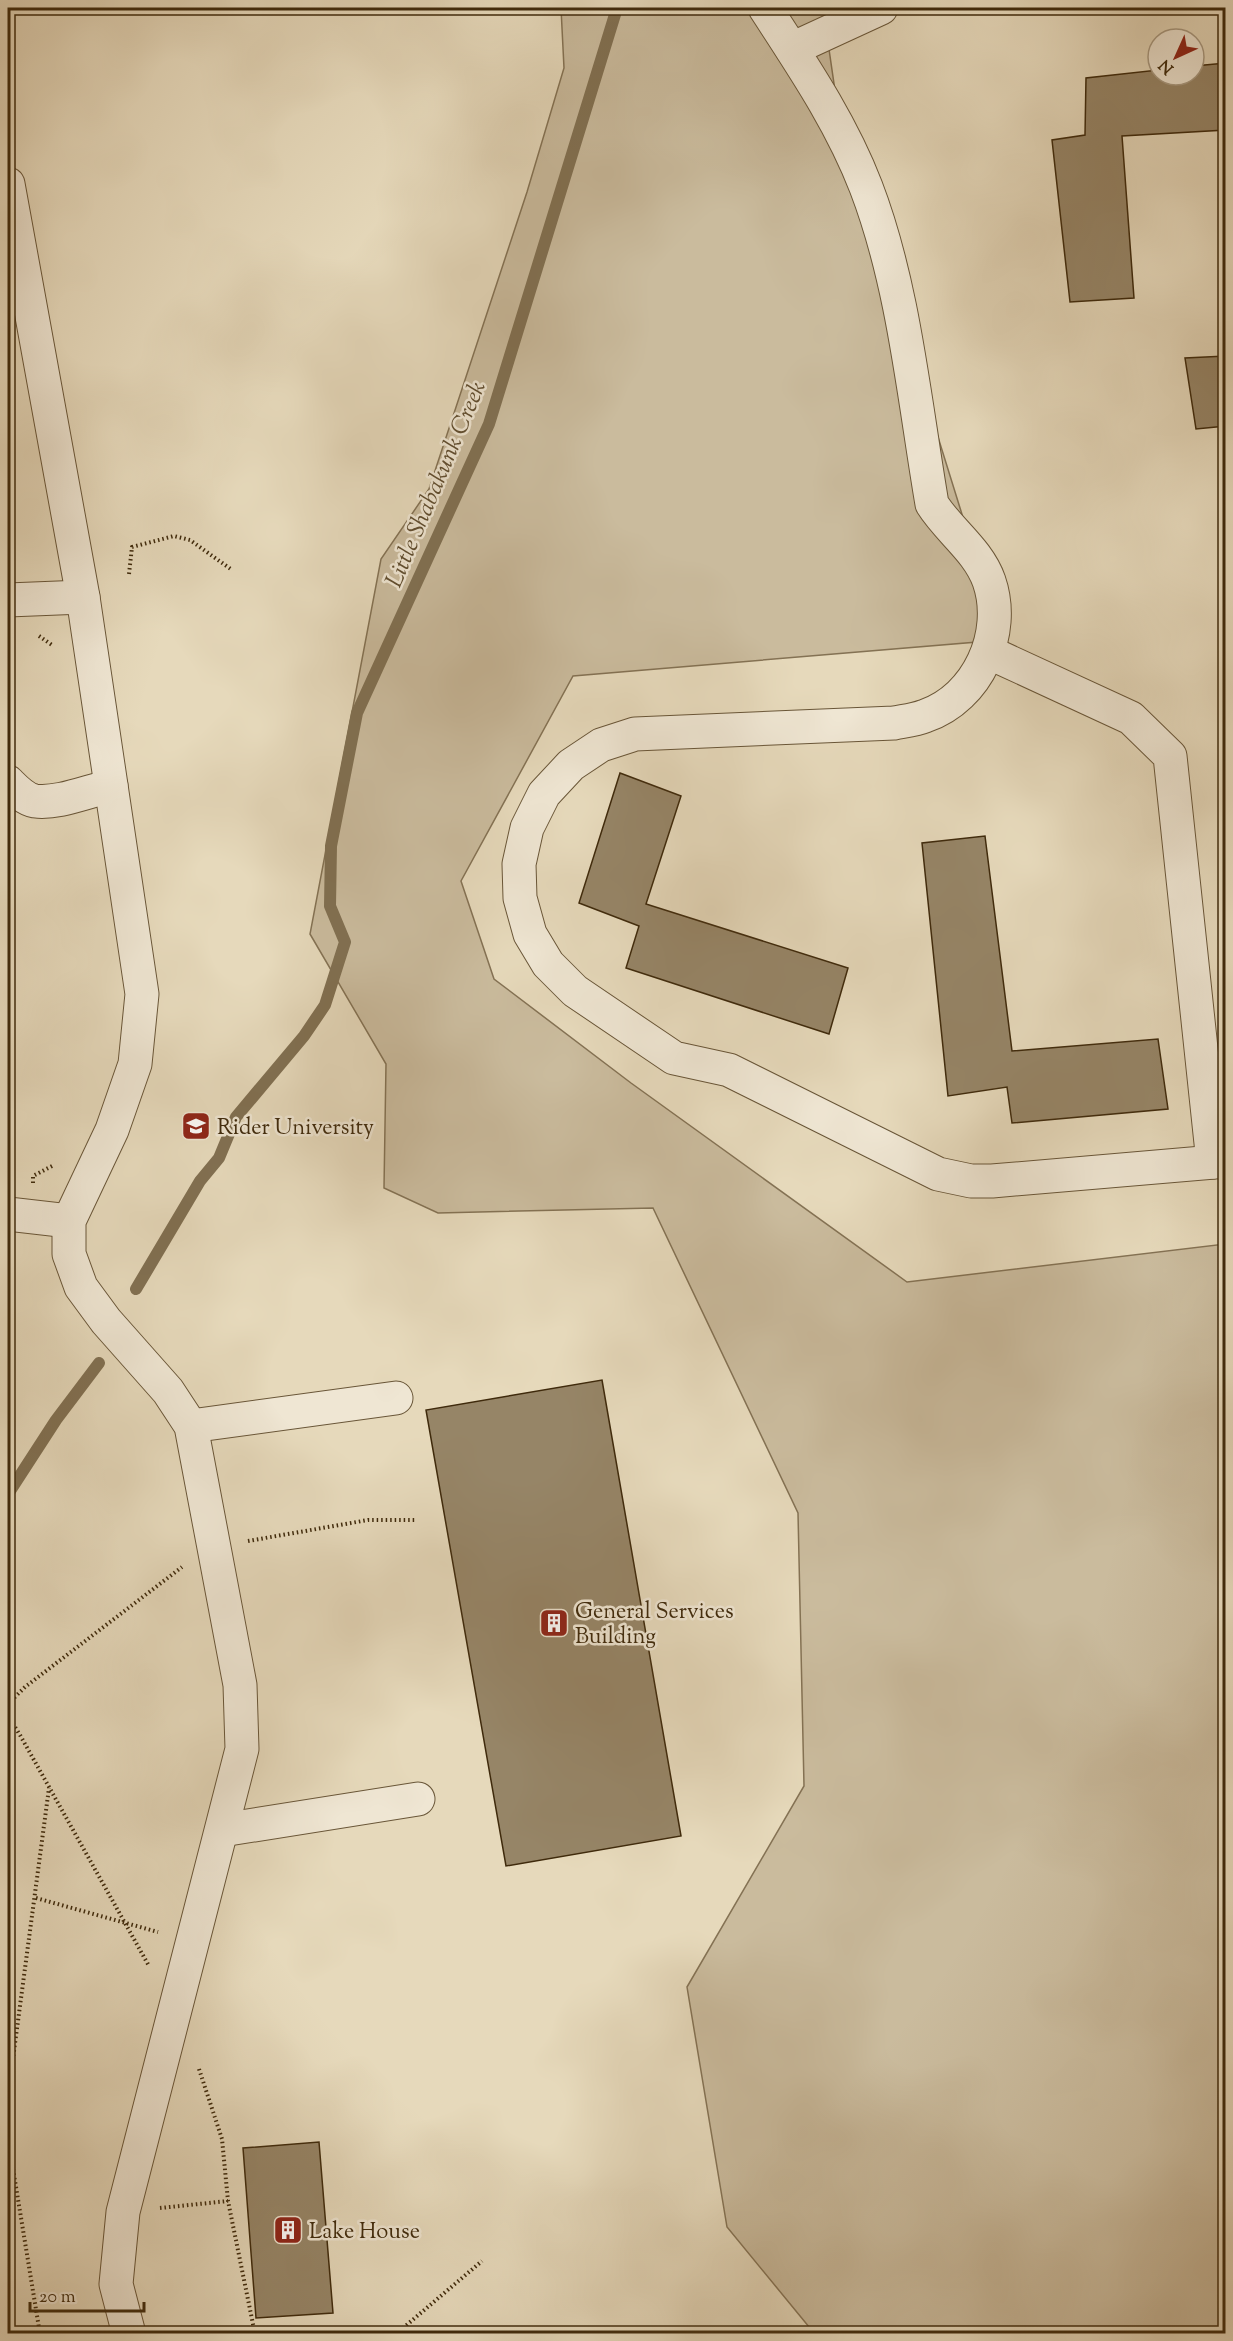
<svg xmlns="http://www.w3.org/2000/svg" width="1233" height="2341" font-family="'Sorts Mill Goudy',serif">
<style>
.green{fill:#cabb9d;stroke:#847254;stroke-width:1.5}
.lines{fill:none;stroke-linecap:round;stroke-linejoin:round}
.stream{stroke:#817052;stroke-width:12}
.building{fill:#968567;stroke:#3f2a0c;stroke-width:1.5}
.minor-casing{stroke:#695638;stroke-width:35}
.path{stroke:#3f2a0c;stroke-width:4;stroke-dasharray:1.5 3;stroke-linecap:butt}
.minor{stroke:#efe6d3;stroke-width:33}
.labels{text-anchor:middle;stroke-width:5;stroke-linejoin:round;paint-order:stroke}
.poi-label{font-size:22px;fill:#3f2a0c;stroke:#efe6d3;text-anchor:start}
.water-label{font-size:24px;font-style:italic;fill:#604d2f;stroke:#efe6d3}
</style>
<rect width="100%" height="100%" fill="#e6d9bb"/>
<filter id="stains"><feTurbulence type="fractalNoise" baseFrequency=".00333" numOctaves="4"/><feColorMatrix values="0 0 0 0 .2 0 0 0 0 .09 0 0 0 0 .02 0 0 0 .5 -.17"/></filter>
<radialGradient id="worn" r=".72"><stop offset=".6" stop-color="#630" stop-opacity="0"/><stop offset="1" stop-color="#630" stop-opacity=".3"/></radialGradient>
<path class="green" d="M561,8H823L839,118L1001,640L573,676L461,881L494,979L631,1083L907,1282L1225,1244V2333H814L727,2227L687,1987L804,1786L798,1513L653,1208L438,1213L384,1188L386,1064L310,934L381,559L429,489L527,192L564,68Z"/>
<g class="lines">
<g class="stream">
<path d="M136,1289L200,1181L219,1158L236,1117L304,1036L325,1005L345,942L330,906L331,846L357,713L489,424L617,8"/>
<path d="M8,1494L56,1420L99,1363"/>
</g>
</g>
<g class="building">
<path d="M1226,63V130L1122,136L1134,298L1070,302L1052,140L1085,135L1086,78L1158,70V75H1194V66Z"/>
<path d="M1226,356V426L1196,429L1185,358Z"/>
<path d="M620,773L681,796L646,904L848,968L829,1034L626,968L639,926L579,903Z"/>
<path d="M985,836L1012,1051L1158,1039L1168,1109L1012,1123L1007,1087L948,1096L922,843Z"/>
<path d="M602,1380L681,1836L506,1866L426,1410Z"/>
<path d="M319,2142L333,2313L256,2318L243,2148Z"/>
</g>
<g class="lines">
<g class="minor-casing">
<g id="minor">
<path d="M765,8C802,65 841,122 866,187C904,286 914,399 932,504C949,531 978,550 989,581C1007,633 978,698 925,716C915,720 904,721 894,723L635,734L601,745L571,765L544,794L527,828L519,864L520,898L530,934L548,964L575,991L674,1058L729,1070L938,1174L971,1181H992L1226,1161"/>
<path d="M792,49L881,8"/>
<path d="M8,184L83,597L142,994L135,1064L112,1130L69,1221V1254L81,1287L106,1321L168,1391L191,1426L240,1685L242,1749L123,2212L116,2284L129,2334"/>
<path d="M8,600L83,597"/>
<path d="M988,652L1131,718L1170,756L1213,1162"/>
<path d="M8,782C15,789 24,799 35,801C58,804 88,791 111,786"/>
<path d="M8,1214L69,1221"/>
<path d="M191,1426L396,1398"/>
<path d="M222,1830L418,1799"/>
</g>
</g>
<g class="path">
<path d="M129,574L132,547L174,536L190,540L232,570"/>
<path d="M39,636L52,645"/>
<path d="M33,1183V1176L54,1165"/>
<path d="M248,1541L368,1520H416"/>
<path d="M8,1704L25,1687L182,1567"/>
<path d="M8,1716L20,1735L149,1966"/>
<path d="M36,1898L158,1932"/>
<path d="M199,2069L222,2139L228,2201L255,2334"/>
<path d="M8,2096L49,1788"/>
<path d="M8,2138L40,2334"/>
<path d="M160,2208L228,2201"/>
<path d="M361,2334L399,2331"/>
<path d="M396,2334L482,2261"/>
</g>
<use href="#minor" class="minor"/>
</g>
<defs>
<g id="university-square" transform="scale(1.5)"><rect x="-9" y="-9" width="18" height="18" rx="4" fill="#8f2418" stroke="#efe6d3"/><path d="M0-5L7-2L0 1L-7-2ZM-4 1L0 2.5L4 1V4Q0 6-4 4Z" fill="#fff"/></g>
<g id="building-square" transform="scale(1.5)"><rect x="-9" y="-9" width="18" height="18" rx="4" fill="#8f2418" stroke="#efe6d3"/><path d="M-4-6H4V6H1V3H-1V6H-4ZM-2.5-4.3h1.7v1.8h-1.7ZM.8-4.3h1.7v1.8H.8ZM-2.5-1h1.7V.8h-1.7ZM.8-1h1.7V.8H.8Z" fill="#fff"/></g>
</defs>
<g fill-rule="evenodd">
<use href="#university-square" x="196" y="1126"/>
<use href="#building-square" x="554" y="1623"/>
<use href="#building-square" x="288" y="2230"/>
</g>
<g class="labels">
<g class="poi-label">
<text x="217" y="1134">Rider University</text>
<text x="575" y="1618">General Services<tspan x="575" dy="25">Building</tspan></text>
<text x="309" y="2238">Lake House</text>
</g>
<g class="water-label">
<text transform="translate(435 484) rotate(-67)" y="8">Little Shabakunk Creek</text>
</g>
</g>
<rect width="1233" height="2341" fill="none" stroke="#e6d9bb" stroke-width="30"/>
<rect x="9" y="9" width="1215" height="2323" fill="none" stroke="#3f2a0c" stroke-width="3"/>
<rect x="15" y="15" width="1203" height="2311" fill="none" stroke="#3f2a0c" stroke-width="1.5"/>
<g transform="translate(1176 57) rotate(225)"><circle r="28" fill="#efe6d3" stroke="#a99b83" stroke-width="1.5"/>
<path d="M0-4.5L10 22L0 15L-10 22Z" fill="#8f2418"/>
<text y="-9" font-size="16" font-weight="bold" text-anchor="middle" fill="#3f2a0c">N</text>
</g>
<path d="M30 2302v9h114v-9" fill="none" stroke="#3f2a0c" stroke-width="3"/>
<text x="39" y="2302" font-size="18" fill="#3f2a0c" stroke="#efe6d3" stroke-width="4.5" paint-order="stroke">20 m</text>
<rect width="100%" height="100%" filter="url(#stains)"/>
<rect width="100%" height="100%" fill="url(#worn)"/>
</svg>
